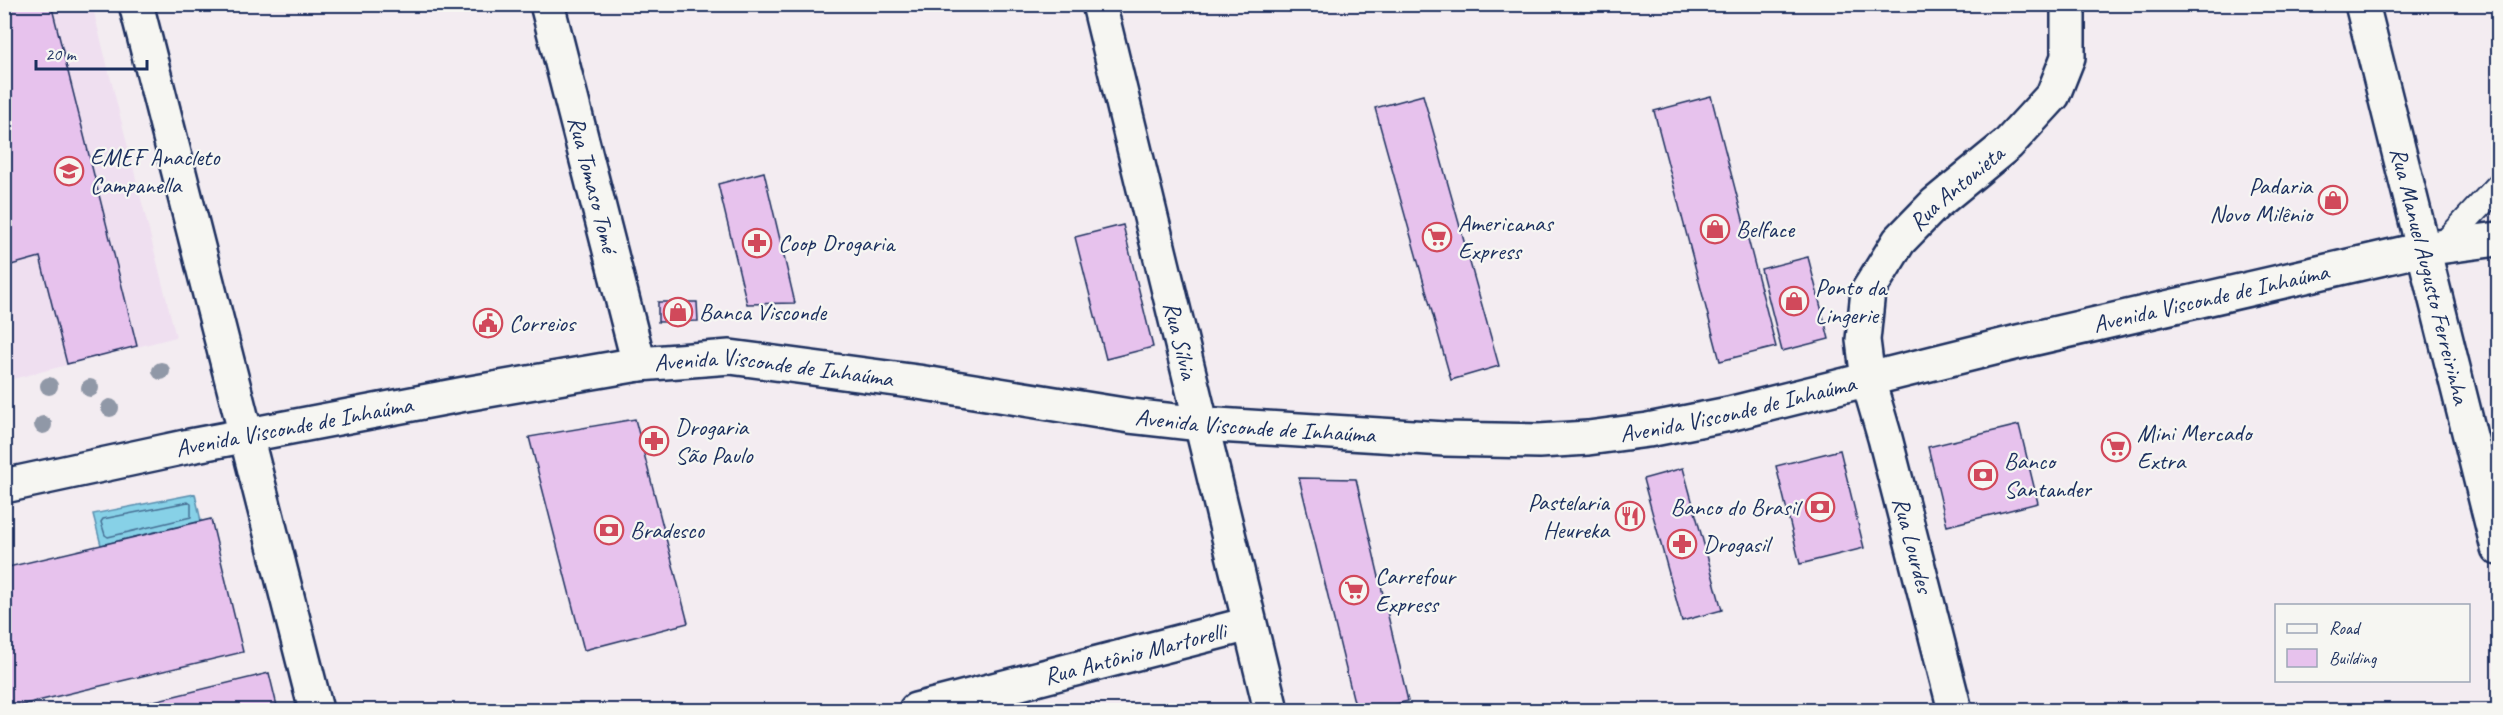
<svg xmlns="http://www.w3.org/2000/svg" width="2503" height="715" font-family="Caveat,sans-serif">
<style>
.built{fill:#efdff0}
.water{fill:#87d1e7;stroke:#5c90b0;stroke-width:1.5}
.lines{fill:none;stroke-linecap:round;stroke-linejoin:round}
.shore{stroke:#467095;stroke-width:1.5}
.building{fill:#e7c2ed;stroke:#1b2f5e;stroke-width:1.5}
.pedestrian-casing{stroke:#1b2f5e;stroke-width:28}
.minor-casing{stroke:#1b2f5e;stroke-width:38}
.tertiary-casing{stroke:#1b2f5e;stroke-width:38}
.secondary-casing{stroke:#1b2f5e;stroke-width:38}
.pedestrian{stroke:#f6f6f2;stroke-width:24}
.minor{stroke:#f6f6f2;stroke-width:33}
.tertiary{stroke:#f6f6f2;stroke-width:33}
.secondary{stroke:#f6f6f2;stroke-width:33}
.tree{fill:#9098a7}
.labels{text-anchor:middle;stroke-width:4.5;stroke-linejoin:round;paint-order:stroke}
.poi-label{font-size:24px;fill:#1b2f5e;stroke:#f6f6f2;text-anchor:start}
.street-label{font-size:24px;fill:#1b2f5e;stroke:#f6f6f2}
</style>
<rect width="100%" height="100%" fill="#f3ecf1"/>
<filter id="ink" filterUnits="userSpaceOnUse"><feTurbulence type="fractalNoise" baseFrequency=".0167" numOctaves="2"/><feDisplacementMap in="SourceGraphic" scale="12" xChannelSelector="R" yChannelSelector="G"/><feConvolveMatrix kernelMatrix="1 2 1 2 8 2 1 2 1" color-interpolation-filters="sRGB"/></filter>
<g filter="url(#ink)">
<path class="built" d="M5,5H92L176,337L5,381Z"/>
<path class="water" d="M195,494L201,521L101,545L93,514Z"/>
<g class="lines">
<path class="shore" d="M188,502L191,504V517L108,537L105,535L101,522L103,519Z"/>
</g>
<g class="building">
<path d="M31,4H51L137,346L67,364L40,257L4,267V11Z"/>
<path d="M1423,95L1499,366L1451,380L1375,108Z"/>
<path d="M1711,96L1776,347L1720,361L1654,111Z"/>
<path d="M764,172L795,303L747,304L718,184Z"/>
<path d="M1123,225L1153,347L1106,359L1075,237Z"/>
<path d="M1808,257L1829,339L1782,351L1761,269Z"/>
<path d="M658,302H697L698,321L658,322Z"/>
<path d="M635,419L688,623L584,650L529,437Z"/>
<path d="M2019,425L2038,503L1947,526L1928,447Z"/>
<path d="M1840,450L1864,548L1800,564L1776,466Z"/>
<path d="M1683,468L1722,610L1682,621L1643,479Z"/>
<path d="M1299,478L1356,479L1408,701L1373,710H1356Z"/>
<path d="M211,519L243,652L4,709V568Z"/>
<path d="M269,673L278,710H130L129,707Z"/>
</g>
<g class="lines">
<g class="pedestrian-casing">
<path id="pedestrian" d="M2441,247L2498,186"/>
</g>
<g class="minor-casing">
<g id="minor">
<path id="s1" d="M547,4L639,364"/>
<path id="s2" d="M916,710L1249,624"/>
<path id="s3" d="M1955,710L1885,438L1868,380L1863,340L1868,291L1899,241L1935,204L2008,144L2053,95L2068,57V4"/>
</g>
</g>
<g class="tertiary-casing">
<path id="tertiary" d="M136,4L316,710"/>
</g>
<g class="secondary-casing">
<g id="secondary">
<path id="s4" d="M1099,4C1157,240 1212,476 1271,710"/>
<path id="s5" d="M2362,4L2498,548"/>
<path id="s6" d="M4,486L190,446L465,394L639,364L730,357L918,382L1130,416L1201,424L1445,439L1539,441L1588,438L1648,430L1729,414L2018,342L2423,249L2498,239"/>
</g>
</g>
<use href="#pedestrian" class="pedestrian"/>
<use href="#minor" class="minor"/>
<use href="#tertiary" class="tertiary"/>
<use href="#secondary" class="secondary"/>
</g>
<g class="tree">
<circle cx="161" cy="371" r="9"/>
<circle cx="49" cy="386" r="9"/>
<circle cx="90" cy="388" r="9"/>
<circle cx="110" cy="408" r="9"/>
<circle cx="43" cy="425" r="9"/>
</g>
</g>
<defs>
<g id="school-ring" transform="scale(1.5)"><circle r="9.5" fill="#f6f6f2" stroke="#d1495b" stroke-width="1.5"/><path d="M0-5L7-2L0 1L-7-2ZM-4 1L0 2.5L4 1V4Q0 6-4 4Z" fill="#d1495b"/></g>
<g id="shop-ring" transform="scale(1.5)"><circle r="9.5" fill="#f6f6f2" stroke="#d1495b" stroke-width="1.5"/><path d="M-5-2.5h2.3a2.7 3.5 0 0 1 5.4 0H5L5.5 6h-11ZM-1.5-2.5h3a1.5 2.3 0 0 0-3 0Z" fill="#d1495b"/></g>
<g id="supermarket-ring" transform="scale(1.5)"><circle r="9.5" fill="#f6f6f2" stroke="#d1495b" stroke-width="1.5"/><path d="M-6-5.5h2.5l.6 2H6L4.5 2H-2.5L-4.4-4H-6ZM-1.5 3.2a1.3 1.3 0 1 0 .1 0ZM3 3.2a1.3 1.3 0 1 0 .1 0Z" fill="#d1495b"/></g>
<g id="pharmacy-ring" transform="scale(1.5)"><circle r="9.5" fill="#f6f6f2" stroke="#d1495b" stroke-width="1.5"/><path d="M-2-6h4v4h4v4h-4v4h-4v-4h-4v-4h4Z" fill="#d1495b"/></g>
<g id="civic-ring" transform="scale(1.5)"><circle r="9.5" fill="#f6f6f2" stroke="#d1495b" stroke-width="1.5"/><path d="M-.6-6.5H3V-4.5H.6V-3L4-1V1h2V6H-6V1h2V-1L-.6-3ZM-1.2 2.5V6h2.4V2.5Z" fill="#d1495b"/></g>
<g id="bank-ring" transform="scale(1.5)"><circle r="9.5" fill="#f6f6f2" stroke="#d1495b" stroke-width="1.5"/><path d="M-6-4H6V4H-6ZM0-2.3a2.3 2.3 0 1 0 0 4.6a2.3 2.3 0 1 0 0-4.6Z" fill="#d1495b"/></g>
<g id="restaurant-ring" transform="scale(1.5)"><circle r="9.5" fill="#f6f6f2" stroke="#d1495b" stroke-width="1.5"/><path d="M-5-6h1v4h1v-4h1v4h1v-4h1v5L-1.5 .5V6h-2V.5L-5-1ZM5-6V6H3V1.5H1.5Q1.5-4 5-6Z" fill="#d1495b"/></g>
</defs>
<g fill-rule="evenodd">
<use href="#school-ring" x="69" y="171"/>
<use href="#shop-ring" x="2333" y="200"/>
<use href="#shop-ring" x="1715" y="229"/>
<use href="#supermarket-ring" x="1437" y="237"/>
<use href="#pharmacy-ring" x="757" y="243"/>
<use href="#shop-ring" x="1794" y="301"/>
<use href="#shop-ring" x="678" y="312"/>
<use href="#civic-ring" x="488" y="323"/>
<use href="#pharmacy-ring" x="654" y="441"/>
<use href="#supermarket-ring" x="2116" y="447"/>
<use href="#bank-ring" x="1983" y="475"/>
<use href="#bank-ring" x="1820" y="507"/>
<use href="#restaurant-ring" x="1630" y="516"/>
<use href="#bank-ring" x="609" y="530"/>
<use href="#pharmacy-ring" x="1682" y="544"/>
<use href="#supermarket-ring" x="1354" y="590"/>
</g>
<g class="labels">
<g class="poi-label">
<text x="90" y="165">EMEF Anacleto<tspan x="90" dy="28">Campanella</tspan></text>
<text x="2312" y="194" text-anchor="end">Padaria<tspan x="2312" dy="28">Novo Milênio</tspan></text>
<text x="1458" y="231">Americanas<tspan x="1458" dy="28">Express</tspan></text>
<text x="1736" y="237">Belface</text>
<text x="778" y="251">Coop Drogaria</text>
<text x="1815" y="295">Ponto da<tspan x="1815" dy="28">Lingerie</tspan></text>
<text x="699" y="320">Banca Visconde</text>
<text x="509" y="331">Correios</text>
<text x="675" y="435">Drogaria<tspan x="675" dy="28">São Paulo</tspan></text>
<text x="2137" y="441">Mini Mercado<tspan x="2137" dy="28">Extra</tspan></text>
<text x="2004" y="469">Banco<tspan x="2004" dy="28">Santander</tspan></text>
<text x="1609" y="510" text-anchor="end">Pastelaria<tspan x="1609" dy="28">Heureka</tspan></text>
<text x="1799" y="515" text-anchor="end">Banco do Brasil</text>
<text x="630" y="538">Bradesco</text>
<text x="1703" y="552">Drogasil</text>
<text x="1375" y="584">Carrefour<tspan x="1375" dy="28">Express</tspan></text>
</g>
<g class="street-label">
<text dy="8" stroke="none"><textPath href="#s1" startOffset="186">Rua Tomaso Tomé</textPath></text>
<text dy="8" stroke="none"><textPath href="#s3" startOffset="568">Rua Antonieta</textPath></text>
<text dy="8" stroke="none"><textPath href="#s5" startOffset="280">Rua Manuel Augusto Ferreirinha</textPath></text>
<text dy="8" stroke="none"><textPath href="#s6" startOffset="2240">Avenida Visconde de Inhaúma</textPath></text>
<text dy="8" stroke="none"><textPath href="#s4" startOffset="346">Rua Sílvia</textPath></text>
<text dy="8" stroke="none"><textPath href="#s6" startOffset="782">Avenida Visconde de Inhaúma</textPath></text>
<text dy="8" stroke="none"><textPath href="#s6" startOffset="1754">Avenida Visconde de Inhaúma</textPath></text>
<text dy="8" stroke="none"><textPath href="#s6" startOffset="1268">Avenida Visconde de Inhaúma</textPath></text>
<text dy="8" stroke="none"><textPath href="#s6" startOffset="296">Avenida Visconde de Inhaúma</textPath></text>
<text transform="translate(1913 545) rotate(75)" y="8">Rua Lourdes</text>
<text dy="8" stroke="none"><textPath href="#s2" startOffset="226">Rua Antônio Martorelli</textPath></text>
</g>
</g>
<rect width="2503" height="715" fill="none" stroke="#f6f6f2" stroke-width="24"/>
<rect x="12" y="12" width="2479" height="691" fill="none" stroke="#1b2f5e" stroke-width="2" filter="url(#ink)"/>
<rect x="2275" y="604" width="195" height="78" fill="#f6f6f2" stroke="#9ea6b7" stroke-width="1.5"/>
<rect x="2287" y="624" width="30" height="9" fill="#f6f6f2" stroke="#9ea6b7" stroke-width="1.5"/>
<text x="2329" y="634" font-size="18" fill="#1b2f5e">Road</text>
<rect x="2287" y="649" width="30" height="18" fill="#e7c2ed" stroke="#9ea6b7" stroke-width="1.5"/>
<text x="2329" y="664" font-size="18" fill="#1b2f5e">Building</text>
<path d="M36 60v9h111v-9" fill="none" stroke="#1b2f5e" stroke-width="3"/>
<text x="45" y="60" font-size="18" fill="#1b2f5e" stroke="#f6f6f2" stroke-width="4.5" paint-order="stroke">20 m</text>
</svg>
